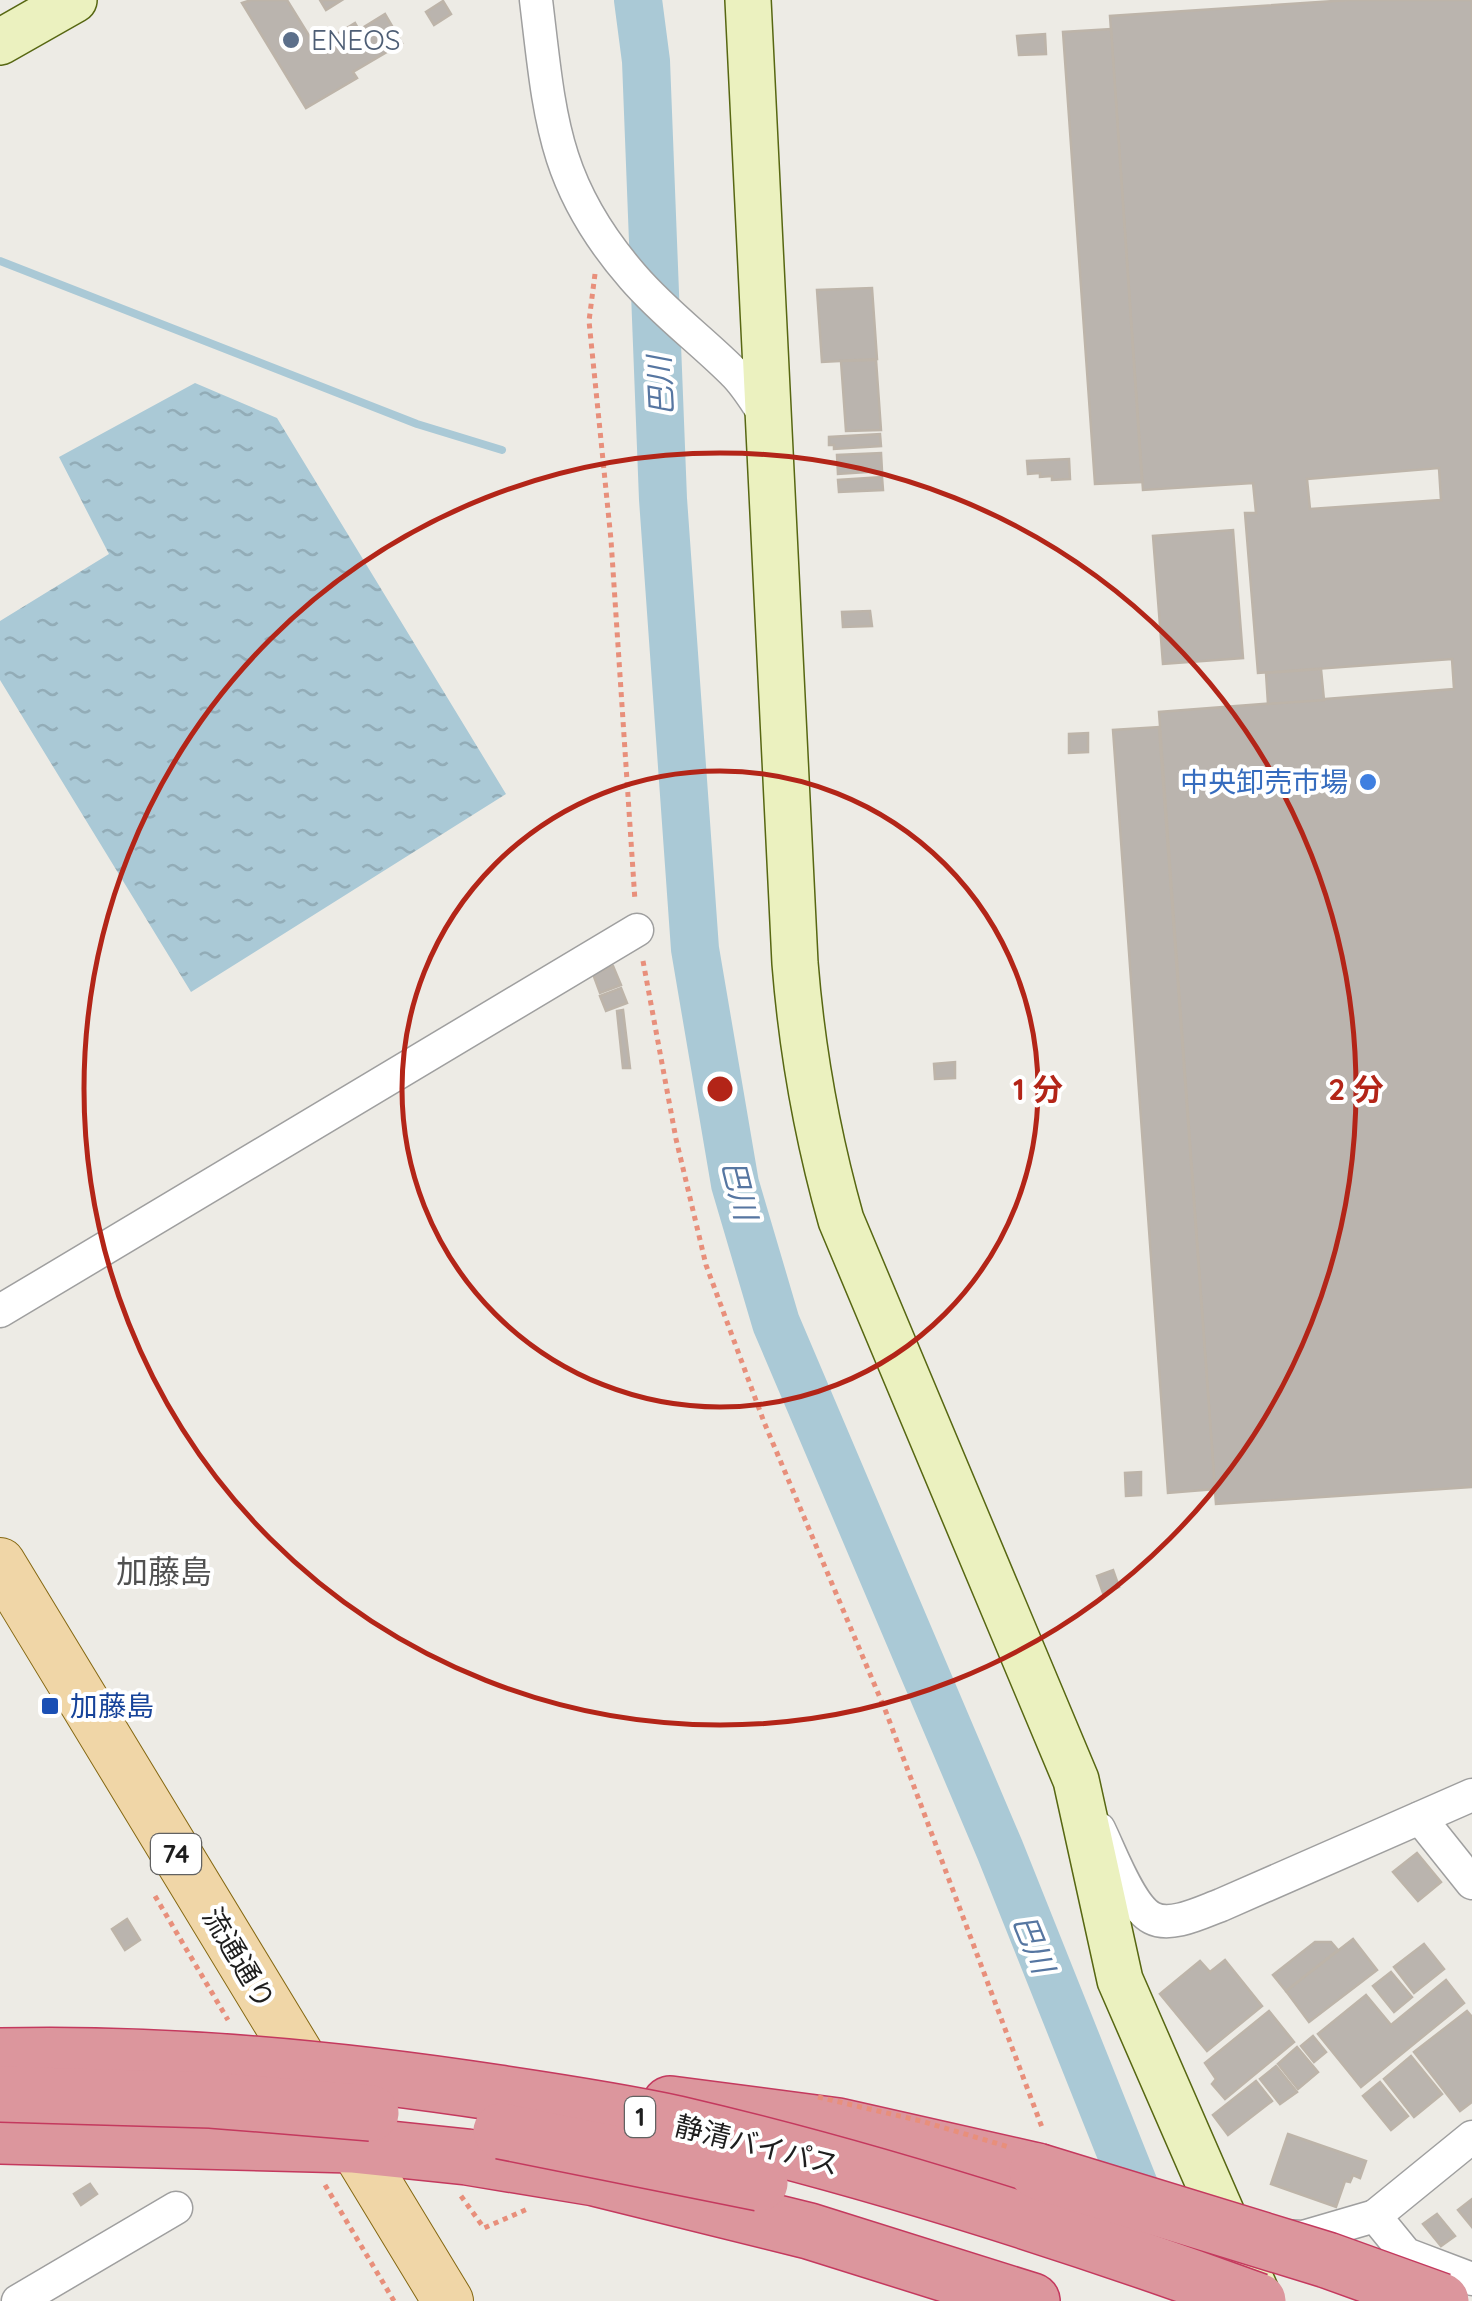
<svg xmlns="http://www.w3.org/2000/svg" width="1472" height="2301" font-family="Quicksand,'Noto Sans JP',sans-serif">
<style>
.water{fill:url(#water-ripples)}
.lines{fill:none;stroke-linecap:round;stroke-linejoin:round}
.stream{stroke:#aac9d6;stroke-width:8}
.river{stroke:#aac9d6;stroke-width:48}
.building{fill:#bab4ae;stroke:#bdb4a9;stroke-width:2.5;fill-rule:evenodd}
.street-casing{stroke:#9f9f9f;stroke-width:35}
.secondary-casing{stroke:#576712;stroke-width:48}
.primary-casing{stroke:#856812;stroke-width:52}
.highway-casing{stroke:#c4395e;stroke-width:58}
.path{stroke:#e88f7b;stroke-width:5;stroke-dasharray:5 5;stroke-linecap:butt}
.street{stroke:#fff;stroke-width:32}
.secondary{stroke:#ebf1bf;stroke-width:45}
.primary{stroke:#f0d6a7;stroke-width:50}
.highway{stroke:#dc969d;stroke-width:55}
.highway-bridge-casing{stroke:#c4395e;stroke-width:58;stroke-linecap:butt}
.path-bridge{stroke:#e88f7b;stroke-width:5;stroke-dasharray:5 5;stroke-linecap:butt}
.highway-bridge{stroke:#dc969d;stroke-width:55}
.ring{fill:none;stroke:#b32518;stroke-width:5}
.service-dot{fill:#5c6f8a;stroke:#fff;stroke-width:4}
.shop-dot{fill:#3f7fe0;stroke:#fff;stroke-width:4}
.transit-dot{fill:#1a4fb4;stroke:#fff;stroke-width:4}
.labels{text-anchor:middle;stroke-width:8;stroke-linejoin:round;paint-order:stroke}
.shield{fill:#fff;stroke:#626262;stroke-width:2.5}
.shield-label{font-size:25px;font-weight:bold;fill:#1e1e1e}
.service-label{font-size:28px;fill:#4e5e75;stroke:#fff;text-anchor:start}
.shop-label{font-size:28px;fill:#366cbe;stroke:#fff;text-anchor:end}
.transit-label{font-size:28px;fill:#164399;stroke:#fff;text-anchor:start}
.street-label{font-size:28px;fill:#1e1e1e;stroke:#fff}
.water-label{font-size:30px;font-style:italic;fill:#5676a1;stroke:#fff}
.quarter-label{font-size:32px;fill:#515151;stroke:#fff}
.centre{fill:#b32518;stroke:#fff;stroke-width:5}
.ring-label{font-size:30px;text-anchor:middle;font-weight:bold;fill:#b32518;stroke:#fff;stroke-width:8;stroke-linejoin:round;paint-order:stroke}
</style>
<defs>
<pattern id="water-ripples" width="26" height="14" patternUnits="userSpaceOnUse" patternTransform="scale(2.5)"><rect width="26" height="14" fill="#aac9d6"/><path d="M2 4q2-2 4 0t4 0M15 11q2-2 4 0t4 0" fill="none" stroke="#92acb7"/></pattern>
</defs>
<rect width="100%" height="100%" fill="#edebe5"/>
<path class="water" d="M195,383L277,418L506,794L191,992L0,680V621L109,554L59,457Z"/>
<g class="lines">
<path class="stream" d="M0,261L417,424L502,450"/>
<path class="river" d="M638,0L646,61L663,499L695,949L735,1184L776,1323L1000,1850L1151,2228"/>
</g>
<g class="building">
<path d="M251,0H287L316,47L355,23L359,30L385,14L402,43L353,72L357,78L306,108L242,3Z"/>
<path d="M320,0H342L326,10Z"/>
<path d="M1349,0H1472V1487L1216,1504L1159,712L1454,689L1452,659L1258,673L1245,513H1256L1253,483L1143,490L1110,16ZM1439,468L1441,500L1310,509L1307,479Z"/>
<path d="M443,1L451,14L434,25L426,12Z"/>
<path d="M1111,29L1142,482L1095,484L1063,32Z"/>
<path d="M1045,34L1046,54L1019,55L1017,36Z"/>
<path d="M872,288L877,359L822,362L817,290Z"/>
<path d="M876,360L881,430L846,431L841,361Z"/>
<path d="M880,434L881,446L834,449V445H829V437Z"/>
<path d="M881,453L882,471L838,474L837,455Z"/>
<path d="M1069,459L1070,479L1052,480V476L1040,477V473L1028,474L1027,461Z"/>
<path d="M882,477L883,490L839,492L838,480Z"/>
<path d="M1233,530L1243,658L1163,664L1153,536Z"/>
<path d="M870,611L872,626L843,627L842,612Z"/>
<path d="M1321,669L1324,700L1268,704L1266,673Z"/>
<path d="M1159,727L1215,1489L1168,1493L1113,730Z"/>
<path d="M1088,733V752L1069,753V734Z"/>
<path d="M613,966L621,985L600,993L593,974Z"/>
<path d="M621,988L627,1003L606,1011L600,996Z"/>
<path d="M623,1010L630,1068H623L617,1011Z"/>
<path d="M955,1062V1078L935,1079L934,1064Z"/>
<path d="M1141,1472V1495L1126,1496L1125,1473Z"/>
<path d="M1113,1570L1119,1587L1103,1593L1097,1576Z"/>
<path d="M1417,1853L1441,1882L1418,1901L1393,1872Z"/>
<path d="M127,1919L140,1940L125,1950L112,1929Z"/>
<path d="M1353,1939L1377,1970L1309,2022L1286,1991Z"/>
<path d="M1315,1942H1331L1338,1950L1286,1991L1273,1975Z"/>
<path d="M1424,1944L1444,1969L1414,1993L1394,1967Z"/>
<path d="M1225,1960L1262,2006L1207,2051L1160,1994L1200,1961L1210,1972Z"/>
<path d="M1391,1972L1412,1997L1394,2012L1373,1986Z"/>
<path d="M1446,1980L1464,2003L1361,2087L1318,2034L1366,1995L1391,2025Z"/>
<path d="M1269,2011L1294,2042L1225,2099L1212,2084L1216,2079L1205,2063Z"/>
<path d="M1467,2011L1472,2017V2102L1460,2111L1414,2052Z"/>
<path d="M1313,2036L1326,2052L1314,2062L1301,2046Z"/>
<path d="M1297,2047L1318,2072L1298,2089L1278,2064Z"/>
<path d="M1411,2056L1442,2094L1414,2117L1384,2079Z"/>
<path d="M1276,2066L1297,2092L1280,2104L1260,2079Z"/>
<path d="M1256,2081L1272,2101L1228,2135L1213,2115Z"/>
<path d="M1380,2082L1408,2116L1391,2130L1363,2096Z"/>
<path d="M1288,2134L1366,2161L1360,2178L1353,2175L1350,2182L1345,2181L1336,2207L1271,2184Z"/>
<path d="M90,2184L97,2194L81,2205L74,2194Z"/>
<path d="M1472,2199V2227L1458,2210Z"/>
<path d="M1437,2214L1455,2236L1441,2246L1423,2224Z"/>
</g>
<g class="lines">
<g class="street-casing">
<g id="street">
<path d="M536,0C550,116 552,184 633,277C663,312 701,340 733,372C748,386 758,406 770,422"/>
<path d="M0,1311L637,930"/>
<path d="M1420,1818L1472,1883"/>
<path d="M1099,1829C1110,1851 1130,1907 1152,1918C1171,1928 1202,1912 1221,1905L1472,1795"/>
<path d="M1375,2216L1472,2137"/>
<path d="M1281,2236L1303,2237L1375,2216L1406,2254L1472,2279"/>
<path d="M18,2301L176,2208"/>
</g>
</g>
<g class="secondary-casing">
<g id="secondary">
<path d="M748,0L795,963C802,1051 817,1135 841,1220L1076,1780L1120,1980L1260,2301"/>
<path d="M0,42L74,0"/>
</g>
</g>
<g class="primary-casing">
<path id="primary" d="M0,1563L448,2301"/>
</g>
<g class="highway-casing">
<g id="highway">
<path d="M670,2104L838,2126L1037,2171"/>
<path d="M0,2136L352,2145L467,2157L595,2178L809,2231L1032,2301"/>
</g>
</g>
<g class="path">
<path d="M595,274L589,321L611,540L635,901"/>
<path d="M643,961L676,1139L706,1265L764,1422L886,1712L1043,2130"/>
<path d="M155,1896L228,2020"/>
<path d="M325,2185L394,2301"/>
<path d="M461,2196L484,2228L530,2208"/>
</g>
<use href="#street" class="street"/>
<use href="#secondary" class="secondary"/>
<use href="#primary" class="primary"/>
<use href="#highway" class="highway"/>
<g class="highway-bridge-casing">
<g id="highway-bridge">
<path d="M0,2056C167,2052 334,2068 498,2093C558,2102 619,2111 678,2124C875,2170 1068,2232 1258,2301"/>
<path d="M0,2094L211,2100L371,2113"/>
<path d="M501,2131L760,2183"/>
<path d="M1037,2171L1327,2260L1441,2301"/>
</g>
</g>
<path class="path-bridge" d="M818,2097L921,2121L1009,2147"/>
<use href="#highway-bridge" class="highway-bridge"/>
</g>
<g class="ring">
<circle cx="720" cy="1089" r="318"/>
<circle cx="720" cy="1089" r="636"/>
</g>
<circle class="service-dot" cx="291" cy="40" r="10"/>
<circle class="shop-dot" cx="1368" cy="782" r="10"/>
<rect class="transit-dot" x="40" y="1696" width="20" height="20" rx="5"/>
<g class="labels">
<g class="shield">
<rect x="151" y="1834" width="50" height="40" rx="8"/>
<rect x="625" y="2097" width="30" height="40" rx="8"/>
</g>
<g class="shield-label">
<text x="176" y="1863">74</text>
<text x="640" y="2126">1</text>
</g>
<g class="service-label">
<text x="311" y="50">ENEOS</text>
</g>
<g class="shop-label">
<text x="1348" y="792">中央卸売市場</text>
</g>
<g class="transit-label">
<text x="70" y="1716">加藤島</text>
</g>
<g class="street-label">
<text transform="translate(239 1958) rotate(59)" y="10">流通通り</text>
<text transform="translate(757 2145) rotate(14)" y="10">静清バイパス</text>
</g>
<g class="water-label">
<text transform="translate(661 386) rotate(-93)" y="10">巴川</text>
<text transform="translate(739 1190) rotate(76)" y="10">巴川</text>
<text transform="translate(1033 1944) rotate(68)" y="10">巴川</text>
</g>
<g class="quarter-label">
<text x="164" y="1583">加藤島</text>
</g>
</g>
<circle cx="720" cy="1089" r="15" class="centre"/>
<g class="ring-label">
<text x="1038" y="1100">1 分</text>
<text x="1356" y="1100">2 分</text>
</g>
</svg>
